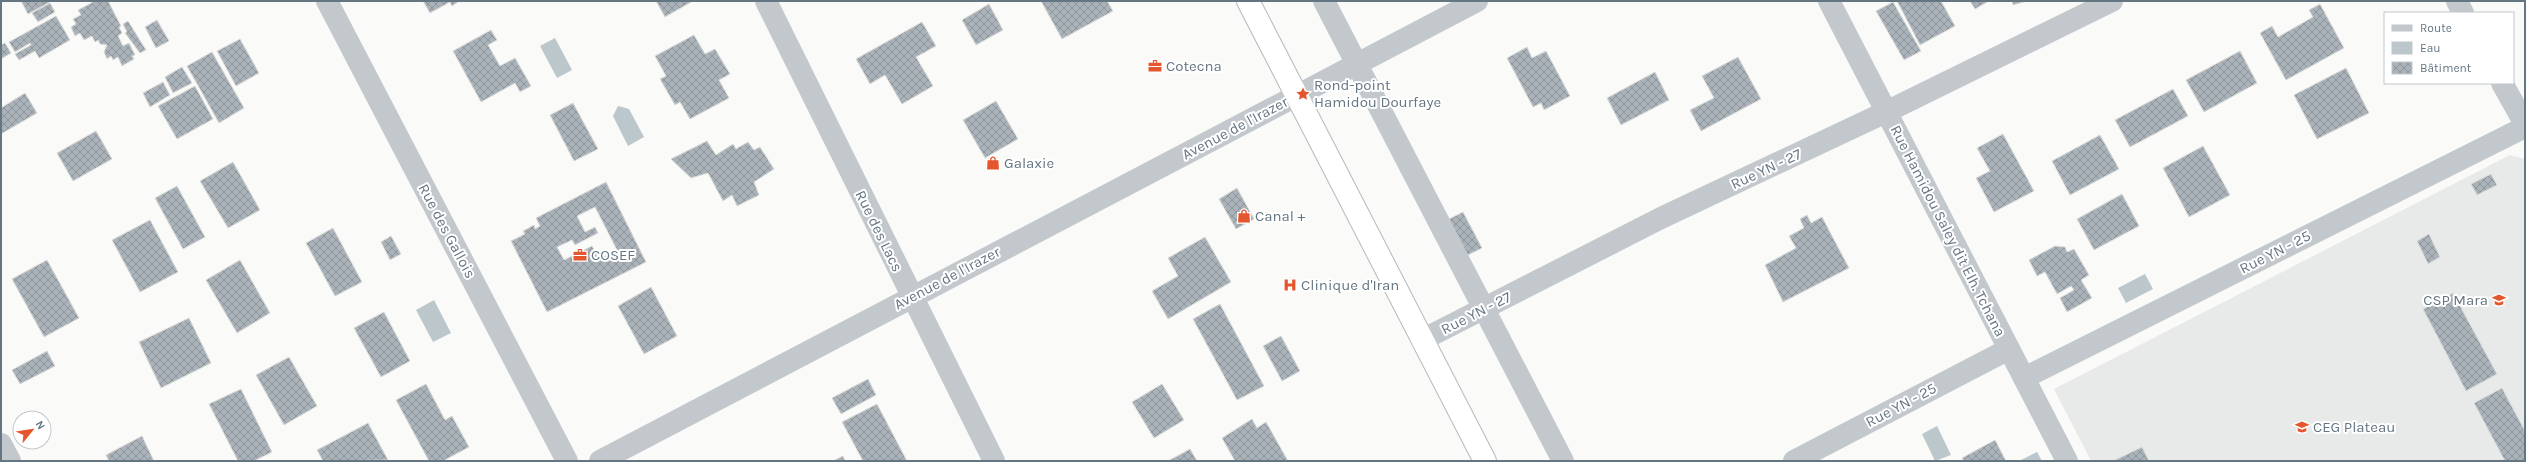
<svg xmlns="http://www.w3.org/2000/svg" width="2526" height="462" font-family="Karla,sans-serif">
<style>
.built{fill:#e8e9e9}
.water{fill:#bbc7cb}
.building{fill:url(#building-cross-hatch);stroke:#dcdcda;fill-rule:evenodd}
.lines{fill:none;stroke-linecap:round;stroke-linejoin:round}
.highway-casing{stroke:#b4b9bd;stroke-width:24}
.minor{stroke:#c3c8cc;stroke-width:22}
.highway{stroke:#fff;stroke-width:22}
.labels{text-anchor:middle;stroke-width:4;stroke-linejoin:round;paint-order:stroke}
.poi-label{font-size:15px;fill:#657683;stroke:#fff;text-anchor:start}
.street-label{font-size:15px;fill:#657683;stroke:#fff}
</style>
<defs>
<pattern id="building-cross-hatch" width="8" height="8" patternUnits="userSpaceOnUse"><rect width="8" height="8" fill="#aab3b9"/><path d="M0 0l8 8M0 8l8-8" fill="none" stroke="#8e969c"/></pattern>
</defs>
<rect width="100%" height="100%" fill="#fafaf8"/>
<path class="built" d="M2510,155L2525,159V461H2091L2054,389Z"/>
<g class="water">
<path d="M555,38L572,70L557,78L540,46Z"/>
<path d="M618,106L629,109L644,137L628,146L613,116Z"/>
<path d="M2145,274L2153,289L2126,303L2118,288Z"/>
<path d="M434,300L451,333L433,342L416,310Z"/>
<path d="M1937,426L1951,455L1935,461L1922,434Z"/>
<path d="M2037,452L2042,461H2022L2021,460Z"/>
</g>
<g class="building">
<path d="M21,1H49L50,2L28,14Z"/>
<path d="M95,1H108L121,26L119,27L122,33L118,36L123,46L129,43L135,55L132,56L134,59L122,66L118,57L113,60L111,56L107,59L104,52L107,45L100,44L98,40L95,42L92,36L84,40L80,33L75,36L71,27L76,24L73,19L81,15L78,10Z"/>
<path d="M423,1H458V2L452,6L450,2L430,13Z"/>
<path d="M656,1H693L665,17Z"/>
<path d="M1041,1H1107L1113,11L1062,39Z"/>
<path d="M1897,1H1941L1955,26L1920,45Z"/>
<path d="M1970,1H1989L1975,9Z"/>
<path d="M2012,1H2027L2013,5Z"/>
<path d="M1893,2L1921,51L1904,60L1876,11Z"/>
<path d="M50,3L55,12L38,22L32,13Z"/>
<path d="M989,4L1003,30L976,45L962,20Z"/>
<path d="M2320,4L2344,48L2286,80L2260,33L2272,26L2278,37L2313,17L2309,10Z"/>
<path d="M56,16L70,40L39,58L35,51L19,60L15,54L31,45L30,43L15,52L9,42Z"/>
<path d="M157,20L169,41L156,48L145,27Z"/>
<path d="M128,21L146,50L140,53L125,33L127,32L123,24Z"/>
<path d="M922,22L936,46L916,57L933,86L902,104L885,75L870,84L856,59Z"/>
<path d="M491,30L497,40L488,45L500,66L515,58L531,86L520,92L515,83L481,102L453,51Z"/>
<path d="M694,35L705,54L715,49L730,74L719,80L729,98L690,119L680,102L675,105L660,79L666,76L655,56Z"/>
<path d="M240,39L259,73L236,86L217,51Z"/>
<path d="M5,43L11,53L1,59V45Z"/>
<path d="M1527,47L1532,58L1546,51L1570,96L1544,110L1541,103L1533,107L1507,58Z"/>
<path d="M2240,51L2257,83L2204,112L2186,80Z"/>
<path d="M212,52L244,108L219,123L187,66Z"/>
<path d="M1738,57L1761,99L1701,131L1690,110L1714,98L1702,76Z"/>
<path d="M182,67L192,83L173,93L165,77Z"/>
<path d="M2346,68L2369,113L2317,139L2294,95Z"/>
<path d="M1655,72L1669,100L1621,125L1607,98Z"/>
<path d="M163,82L170,95L150,107L143,93Z"/>
<path d="M195,86L213,119L177,139L158,106Z"/>
<path d="M2173,89L2188,116L2130,147L2115,120Z"/>
<path d="M25,93L37,113L1,134V108Z"/>
<path d="M996,101L1018,139L985,158L963,120Z"/>
<path d="M573,103L598,149L574,161L550,115Z"/>
<path d="M96,131L112,159L73,181L57,153Z"/>
<path d="M2003,134L2034,191L1994,212L1976,178L1990,171L1977,148Z"/>
<path d="M2100,135L2119,169L2070,195L2052,161Z"/>
<path d="M707,141L716,155L733,144L736,149L748,142L754,150L760,147L774,169L754,182L759,195L737,206L732,195L723,201L708,173L691,178L671,159Z"/>
<path d="M2203,146L2230,195L2189,217L2163,168Z"/>
<path d="M233,162L260,210L228,228L200,181Z"/>
<path d="M2491,174L2497,185L2477,195L2471,184Z"/>
<path d="M606,182L646,262L547,312L511,241L525,234L523,231L534,225L535,229L540,226L536,218ZM595,207L617,250L599,259L592,246L564,260L557,247L572,240L575,245L598,233L595,227L585,232L577,216Z"/>
<path d="M177,186L205,237L183,249L155,198Z"/>
<path d="M1237,188L1254,219L1236,229L1219,199Z"/>
<path d="M2122,194L2139,226L2094,250L2077,219Z"/>
<path d="M1463,212L1482,248L1466,256L1447,220Z"/>
<path d="M1807,215L1811,223L1822,217L1849,268L1783,302L1765,265L1796,248L1789,236L1804,228L1800,219Z"/>
<path d="M150,220L178,272L140,292L112,240Z"/>
<path d="M333,228L362,282L335,296L306,243Z"/>
<path d="M2429,234L2440,257L2428,264L2417,241Z"/>
<path d="M391,236L401,254L390,260L381,242Z"/>
<path d="M1205,237L1231,282L1168,319L1152,291L1178,276L1168,258Z"/>
<path d="M2055,246L2065,247L2067,252L2074,249L2089,275L2081,280L2092,298L2067,312L2060,298L2074,290L2071,286L2057,294L2045,272L2037,276L2029,260Z"/>
<path d="M47,260L79,318L44,337L12,279Z"/>
<path d="M240,260L270,313L237,333L206,280Z"/>
<path d="M651,287L677,336L644,354L618,306Z"/>
<path d="M2453,293L2497,374L2466,391L2423,309Z"/>
<path d="M1220,304L1264,386L1237,400L1193,319Z"/>
<path d="M384,312L410,361L381,377L354,328Z"/>
<path d="M189,318L211,363L161,388L139,342Z"/>
<path d="M1281,336L1300,371L1282,381L1263,346Z"/>
<path d="M47,351L55,366L20,384L12,370Z"/>
<path d="M289,357L317,406L284,425L256,375Z"/>
<path d="M868,379L876,395L841,414L832,398Z"/>
<path d="M426,384L445,420L452,416L469,447L443,461H429L396,400Z"/>
<path d="M1162,384L1184,420L1154,438L1132,402Z"/>
<path d="M2502,388L2525,431V461H2505L2474,403Z"/>
<path d="M241,389L272,452L254,461H238L209,404Z"/>
<path d="M877,404L907,461H863L842,422Z"/>
<path d="M1252,419L1257,428L1266,422L1288,461H1235L1222,438Z"/>
<path d="M368,423L388,460L323,461L317,450Z"/>
<path d="M142,436L154,461H109L106,455Z"/>
<path d="M1995,440L2006,461H1964L1962,458Z"/>
<path d="M2142,447L2149,461H2113Z"/>
<path d="M1190,449L1197,461H1168Z"/>
<path d="M843,456L845,461H833Z"/>
</g>
<g class="lines">
<g class="highway-casing">
<path id="highway" d="M1248,1L1485,461"/>
</g>
<g class="minor">
<path d="M327,1L567,461"/>
<path d="M766,1L994,461"/>
<path d="M1324,1L1563,461"/>
<path d="M1829,1L2067,461"/>
<path d="M2457,1L2463,13"/>
<path d="M2502,83L2525,124"/>
<path d="M1422,340L1661,218L1886,112L2112,1"/>
<path d="M2024,378L2525,127"/>
<path d="M1,444L10,461"/>
<path d="M600,461L1477,1"/>
<path d="M1794,461L2009,349"/>
</g>
<use href="#highway" class="highway"/>
</g>
<defs>
<g id="office-bare" transform="scale(1.08)"><path d="M-6-3h4V-5.5h4V-3h4V5H-6ZM-1-4.5V-3h2v-1.5ZM-6 0V1H6V0Z" fill="#e4572e" stroke="#fff" stroke-width="2.5" paint-order="stroke"/></g>
<g id="sight-bare" transform="scale(1.08)"><path d="M0-6L1.8-2.2L6-1.7L2.9 1.2L3.7 5.4L0 3.3L-3.7 5.4L-2.9 1.2L-6-1.7L-1.8-2.2Z" fill="#e4572e" stroke="#fff" stroke-width="2.5" paint-order="stroke"/></g>
<g id="shop-bare" transform="scale(1.08)"><path d="M-5-2.5h2.3a2.7 3.5 0 0 1 5.4 0H5L5.5 6h-11ZM-1.5-2.5h3a1.5 2.3 0 0 0-3 0Z" fill="#e4572e" stroke="#fff" stroke-width="2.5" paint-order="stroke"/></g>
<g id="hospital-bare" transform="scale(1.08)"><path d="M-5-5h3v3.5h4V-5h3V5h-3V1.5h-4V5h-3Z" fill="#e4572e" stroke="#fff" stroke-width="2.5" paint-order="stroke"/></g>
<g id="school-bare" transform="scale(1.08)"><path d="M0-5L7-2L0 1L-7-2ZM-4 1L0 2.5L4 1V4Q0 6-4 4Z" fill="#e4572e" stroke="#fff" stroke-width="2.5" paint-order="stroke"/></g>
<g id="university-bare" transform="scale(1.08)"><path d="M0-5L7-2L0 1L-7-2ZM-4 1L0 2.5L4 1V4Q0 6-4 4Z" fill="#e4572e" stroke="#fff" stroke-width="2.5" paint-order="stroke"/></g>
</defs>
<g fill-rule="evenodd">
<use href="#office-bare" x="1155" y="66"/>
<use href="#sight-bare" x="1303" y="94"/>
<use href="#shop-bare" x="993" y="163"/>
<use href="#shop-bare" x="1244" y="216"/>
<use href="#office-bare" x="580" y="255"/>
<use href="#hospital-bare" x="1290" y="285"/>
<use href="#school-bare" x="2499" y="300"/>
<use href="#university-bare" x="2302" y="427"/>
</g>
<g class="labels">
<g class="poi-label">
<text x="1166" y="71">Cotecna</text>
<text x="1314" y="90">Rond-point<tspan x="1314" dy="17">Hamidou Dourfaye</tspan></text>
<text x="1004" y="168">Galaxie</text>
<text x="1255" y="221">Canal +</text>
<text x="591" y="260">COSEF</text>
<text x="1301" y="290">Clinique d'Iran</text>
<text x="2488" y="305" text-anchor="end">CSP Mara</text>
<text x="2313" y="432">CEG Plateau</text>
</g>
<g class="street-label">
<text transform="translate(1235 128) rotate(-28)" y="5">Avenue de l'Irazer</text>
<text transform="translate(1766 169) rotate(-25)" y="5">Rue YN - 27</text>
<text transform="translate(447 231) rotate(62)" y="5">Rue des Gallois</text>
<text transform="translate(879 231) rotate(64)" y="5">Rue des Lacs</text>
<text transform="translate(1948 231) rotate(63)" y="5">Rue Hamidou Saley dit Elh. Tchana</text>
<text transform="translate(2275 252) rotate(-27)" y="5">Rue YN - 25</text>
<text transform="translate(947 278) rotate(-28)" y="5">Avenue de l'Irazer</text>
<text transform="translate(1476 313) rotate(-27)" y="5">Rue YN - 27</text>
<text transform="translate(1901 405) rotate(-28)" y="5">Rue YN - 25</text>
</g>
</g>
<rect width="2526" height="462" fill="none" stroke="#657683" stroke-width="4"/>
<rect x="2384" y="12" width="130" height="72" fill="#ffffff" stroke="#c1c8cd"/>
<rect x="2392" y="25" width="20" height="6" fill="#c3c8cc" stroke="#c1c8cd"/>
<text x="2420" y="32" font-size="12" fill="#657683">Route</text>
<rect x="2392" y="42" width="20" height="12" fill="#bbc7cb" stroke="#c1c8cd"/>
<text x="2420" y="52" font-size="12" fill="#657683">Eau</text>
<rect x="2392" y="62" width="20" height="12" fill="url(#building-cross-hatch)" stroke="#c1c8cd"/>
<text x="2420" y="72" font-size="12" fill="#657683">Bâtiment</text>
<g transform="translate(32 430) rotate(60)"><circle r="19" fill="#ffffff" stroke="#c1c8cd"/>
<path d="M0-3L7 15L0 10L-7 15Z" fill="#e4572e"/>
<text y="-6" font-size="11" font-weight="bold" text-anchor="middle" fill="#657683">N</text>
</g>
</svg>
